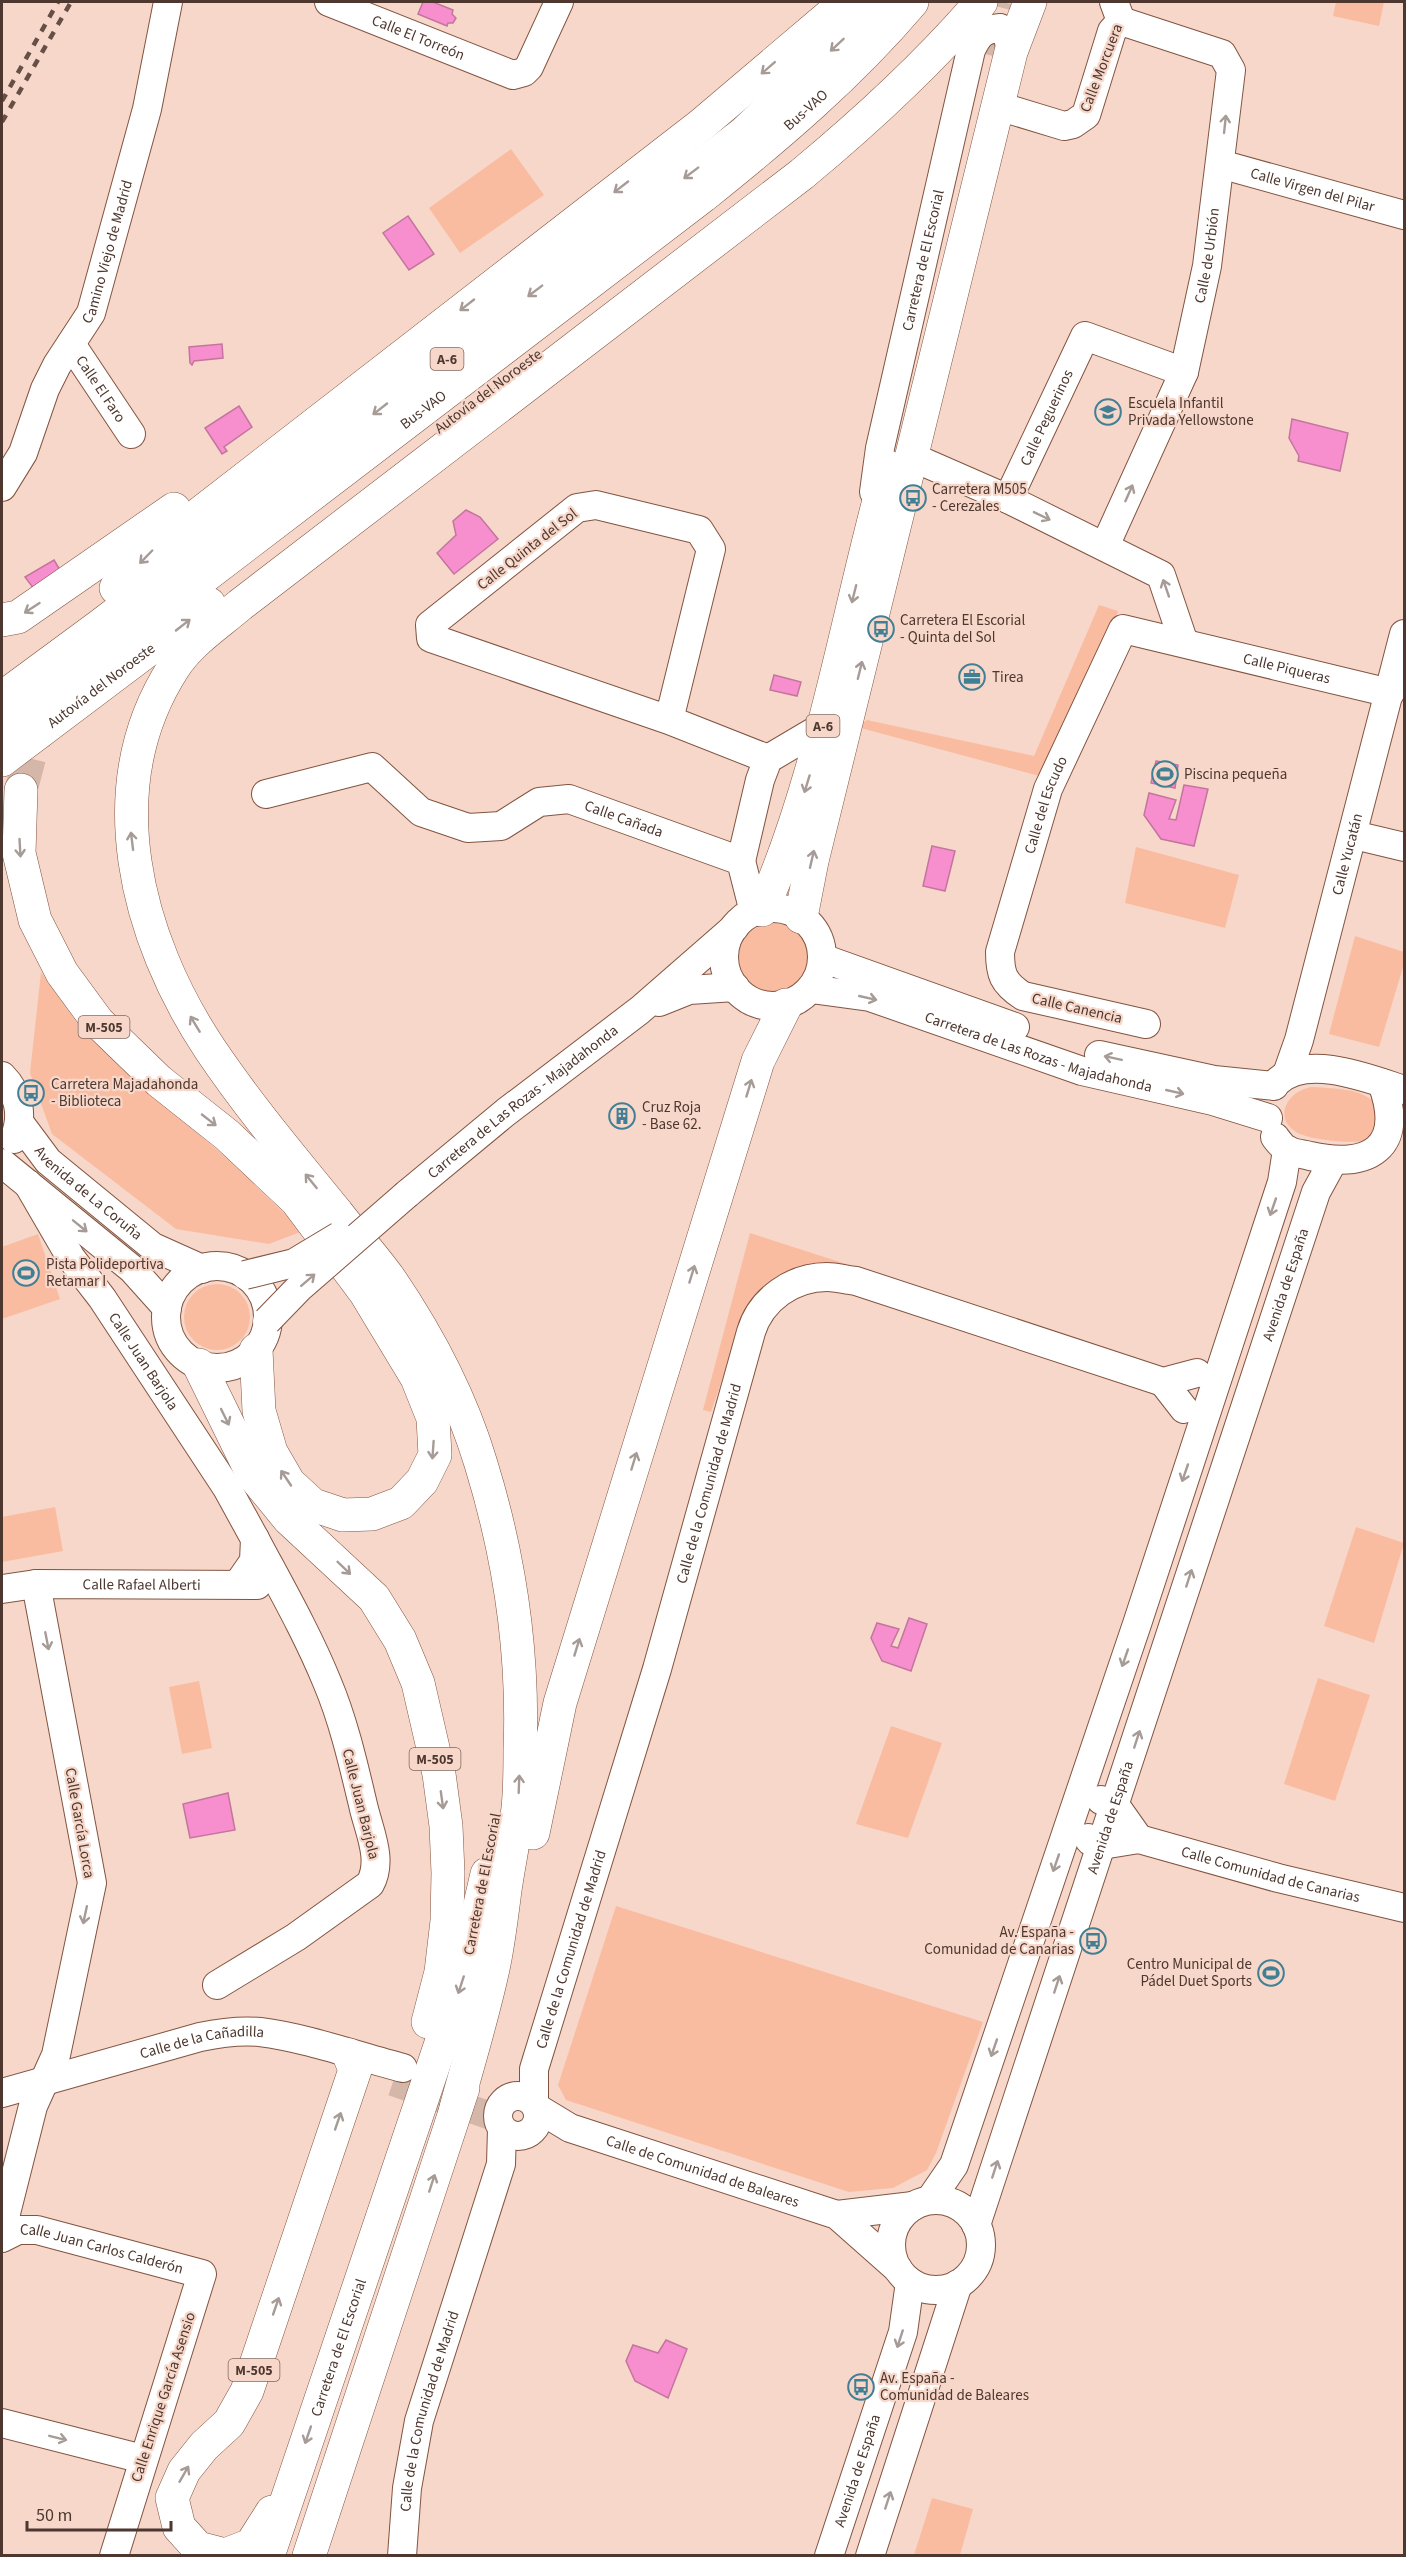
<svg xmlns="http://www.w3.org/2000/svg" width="1406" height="2557" font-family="'Source Sans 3',sans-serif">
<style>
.green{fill:#fabca1}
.water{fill:#f78fce;stroke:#c4759e;stroke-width:1.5}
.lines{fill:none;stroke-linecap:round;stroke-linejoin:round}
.minor-tunnel{stroke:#d5b7aa;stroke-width:28;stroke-dasharray:28 14;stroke-linecap:butt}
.highway-tunnel{stroke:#d5b7aa;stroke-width:33;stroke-dasharray:33 16;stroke-linecap:butt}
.minor-casing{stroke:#825440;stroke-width:30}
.highway-casing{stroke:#825440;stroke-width:34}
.minor{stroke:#fff;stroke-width:28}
.highway{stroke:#fff;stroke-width:33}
.rail{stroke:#674f46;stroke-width:4.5;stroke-dasharray:8 8;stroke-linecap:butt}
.minor-bridge-casing{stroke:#825440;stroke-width:30;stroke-linecap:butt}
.minor-bridge{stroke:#fff;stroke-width:28}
.oneway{stroke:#a69b96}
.labels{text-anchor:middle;stroke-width:4.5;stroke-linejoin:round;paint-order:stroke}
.shield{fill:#f7d7c9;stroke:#80675c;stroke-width:1.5}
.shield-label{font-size:14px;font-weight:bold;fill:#4d372e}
.street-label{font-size:15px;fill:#4d372e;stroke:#f7d7c9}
.poi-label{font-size:15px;fill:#4d372e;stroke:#f7d7c9;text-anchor:start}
</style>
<rect width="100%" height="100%" fill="#f7d7c9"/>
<g class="green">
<path d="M1336,2H1384L1379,26L1333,16Z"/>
<path d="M511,149L544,195L460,253L429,208Z"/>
<path d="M1099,605L1118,611L1116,621L1047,778L857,727L867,720L1034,756Z"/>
<path d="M1136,847L1239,875L1225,928L1125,903Z"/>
<circle cx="774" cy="957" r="35"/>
<path d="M1355,936L1404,952V964L1379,1047L1329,1034Z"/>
<path d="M41,972L82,1030L147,1090L223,1155L303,1231L269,1244L176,1229L52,1134L30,1073Z"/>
<path d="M1312,1087C1336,1089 1362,1087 1378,1106L1376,1131C1373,1134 1369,1138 1365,1140C1353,1145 1306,1139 1296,1132C1272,1116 1289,1090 1312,1087Z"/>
<path d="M750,1233L846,1264L844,1269L745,1313L711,1412L703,1410Z"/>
<path d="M38,1234L60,1299L2,1319V1247Z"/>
<circle cx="217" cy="1317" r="33"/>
<path d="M55,1507L63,1551L2,1562V1517Z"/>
<path d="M1356,1527L1404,1543L1374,1643L1324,1626Z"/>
<path d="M1318,1678L1370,1695L1335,1801L1284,1784Z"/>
<path d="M199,1681L212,1748L182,1754L169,1687Z"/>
<path d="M891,1726L942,1743L908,1838L856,1824Z"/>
<path d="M616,1906L983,2022L936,2153L927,2170L893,2188L849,2192L566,2100L558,2085Z"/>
<path d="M932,2498L973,2509L960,2555H914Z"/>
</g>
<g class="water">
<path d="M423,2H433L453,10L452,14L456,18L453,23H448L447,26L418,14Z"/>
<path d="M408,216L434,254L409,270L383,233Z"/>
<path d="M222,344L223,358L194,361L192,365L190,363L189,347Z"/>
<path d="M239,406L252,427L224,447L227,451L222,454L205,428Z"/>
<path d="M1292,419L1348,433L1340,471L1298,461L1299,456L1289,438Z"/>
<path d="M466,510L480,517L498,539L454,574L437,553L456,535L453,521Z"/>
<path d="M54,560L60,570L34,589L25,577Z"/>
<path d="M774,675L801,682L797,696L770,690Z"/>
<path d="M1156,761L1178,765L1175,788L1151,783Z"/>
<path d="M1184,785L1208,789L1194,846L1161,839L1144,815L1149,793L1176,800L1169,819L1176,820Z"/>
<path d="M932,846L955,851L945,891L923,886Z"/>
<path d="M909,1618L927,1624L911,1671L882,1661L871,1638L877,1623L899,1629L891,1646L898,1648Z"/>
<path d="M228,1793L235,1830L190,1838L183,1804Z"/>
<path d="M666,2340L687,2349L668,2398L635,2381L626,2361L633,2345L658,2353Z"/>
</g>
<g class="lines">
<path class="minor-tunnel" d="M393,2082L491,2116"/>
<g class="highway-tunnel">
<path d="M989,55L1003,2"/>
<path d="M21,790L40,718"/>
</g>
<g class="minor-casing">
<g id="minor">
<path id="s1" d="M329,2L513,75L524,72L529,67L559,2"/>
<path d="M998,106L1064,126L1073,124L1086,115L1112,31L1121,21L1114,2"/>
<path id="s2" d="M1220,164L1404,215"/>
<path id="s3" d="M71,344L131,434"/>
<path d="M912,457L1008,499L1161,575L1184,643"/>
<path id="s4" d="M2,487L23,453L45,389L57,365L91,313L147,109L168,2"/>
<path id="s5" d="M874,492L880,448L971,50C978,35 983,29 1000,28L1008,37L1011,52"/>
<path id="s6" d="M1008,499L1085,336L1184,372"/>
<path id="s7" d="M1105,546L1184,372L1207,266L1231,70L1222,54L1121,21"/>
<path d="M669,720L711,549L699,530L596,505L577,508L430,625L431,638L669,720L768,759"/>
<path id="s8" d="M266,794L372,767L421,812L468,828L501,826L539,802L569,799L741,861L754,912"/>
<path d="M1354,835L1404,847"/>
<path d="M741,861L760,780L768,759L822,727"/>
<circle cx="773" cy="957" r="49"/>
<path d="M822,958L1015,1027"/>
<path id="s9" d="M811,989L870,997L1082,1071L1213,1101L1268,1118"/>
<path d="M659,1002L689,990L735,987"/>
<path id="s10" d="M1146,1024L1023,996C1003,983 1000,974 1000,952L1048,789L1123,629L1390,693"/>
<path d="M1099,1055L1214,1080L1274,1086"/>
<path id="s11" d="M1287,1074L1299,1040L1404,634"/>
<path d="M2,1076C19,1093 24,1116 14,1139"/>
<path d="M1277,1082C1307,1053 1370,1079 1404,1090"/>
<path id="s12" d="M19,1122L48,1161L153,1247L202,1269"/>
<path d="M1275,1137C1278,1141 1283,1148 1288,1150C1294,1154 1304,1154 1310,1156C1368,1169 1406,1149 1382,1083"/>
<path d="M2,1163L132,1269L167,1308"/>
<path id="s13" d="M28,1184L71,1258L102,1298L227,1488L255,1539L254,1561L238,1584"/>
<path id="s14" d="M407,1194L506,1112L640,1010L734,928"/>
<circle cx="217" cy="1317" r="51"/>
<path d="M1163,1382L1184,1409"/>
<path id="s15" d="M2,1589L36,1584L257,1585"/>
<path d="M1101,1800L1115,1805L1139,1839"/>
<path id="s16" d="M1088,1838L1090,1841L1102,1845L1139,1839L1278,1878L1404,1908"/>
<path d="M217,1985L296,1937L370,1884C383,1861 370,1833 364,1809C354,1767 344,1722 327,1682C307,1633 280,1586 255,1539"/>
<path id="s17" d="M2,2093L200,2037C219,2033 239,2030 260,2032C307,2038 357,2056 403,2068"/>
<circle cx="518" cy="2116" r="20"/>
<path id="s18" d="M534,2102V2069L657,1669L751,1332C761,1299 793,1277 827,1277C836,1277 846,1280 856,1281L1163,1382L1197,1373"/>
<path id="s19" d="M537,2108L570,2128L837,2215L898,2269"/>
<path d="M930,2200L954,2165L1137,1624L1282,1182L1287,1150"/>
<circle cx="936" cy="2245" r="45"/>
<path d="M837,2215L913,2206"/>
<path id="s20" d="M976,2225L1316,1192L1333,1161"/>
<path d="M2,2229L33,2106L56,2055L92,1883L36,1584"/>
<path id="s21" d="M2,2238L18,2230H37L202,2274L114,2556"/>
<path d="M2,2423L143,2459"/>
<path id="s22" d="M402,2556L407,2488L419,2421L501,2164L502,2129"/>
<path id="s23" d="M829,2556L903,2332L910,2282"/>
<path d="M870,2556L958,2284"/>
</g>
</g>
<g class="highway-casing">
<g id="highway">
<path d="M116,588L154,549L701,125L833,13L843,2"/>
<path d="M2,620L18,617L174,509"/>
<path d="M2,698L101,625L744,133L845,38L876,2"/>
<path id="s24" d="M2,728L116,644L703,196C778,136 850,75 912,2"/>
<path id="s25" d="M2,760L209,604"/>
<path d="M21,790L19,853L35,920L62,973L98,1022L159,1081L227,1135L297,1201L365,1292L417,1378L433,1418L435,1455L422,1481L401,1503L372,1514L343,1515L313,1505L289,1483L271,1452L259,1411L256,1350"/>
<path d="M762,910C823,772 847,613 888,467"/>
<path d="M801,917L812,861L1011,52L1030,2"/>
<path d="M199,1365L253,1475L289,1519L374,1598L400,1640L418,1683L439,1774L446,1826L448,1873L447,1921L441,1972L428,2022"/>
<path d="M533,1833L560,1703L758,1061L786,1005"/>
<path d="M456,2108C469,2060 484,2012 494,1964C499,1939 502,1914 505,1890C509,1863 515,1835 518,1808C520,1789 520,1769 520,1750C524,1650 510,1558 481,1464C461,1397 428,1335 389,1278C373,1256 354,1235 337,1213C294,1160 249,1107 210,1049C136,938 96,787 174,667C190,642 218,624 240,605L802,174C867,120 927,65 981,2"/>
<path d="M272,2512L251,2545L225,2555L198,2548L179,2527L172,2498L184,2471L204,2446L229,2423L247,2391L355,2070L349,2055"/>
<path id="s26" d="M268,2556L463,1978L487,1874"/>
<path d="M309,2556L463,2088"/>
</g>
</g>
<use href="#minor" class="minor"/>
<use href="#highway" class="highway"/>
<g class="rail">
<path d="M2,101L58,2"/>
<path d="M2,122L71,2"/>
</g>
<g class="minor-bridge-casing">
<g id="minor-bridge">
<path d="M245,1275L294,1263L339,1236"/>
<path d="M267,1321L299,1288L407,1194"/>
</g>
</g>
<use href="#minor-bridge" class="minor-bridge"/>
</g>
<defs><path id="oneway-shaft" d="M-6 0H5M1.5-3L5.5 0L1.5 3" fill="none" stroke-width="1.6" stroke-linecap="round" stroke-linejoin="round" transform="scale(1.5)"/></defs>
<g class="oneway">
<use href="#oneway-shaft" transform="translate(837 45) rotate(137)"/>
<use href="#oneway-shaft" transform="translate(768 68) rotate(139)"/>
<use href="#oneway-shaft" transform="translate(1225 124) rotate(-84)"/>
<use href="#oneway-shaft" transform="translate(691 173) rotate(143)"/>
<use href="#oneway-shaft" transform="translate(621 187) rotate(142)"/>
<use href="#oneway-shaft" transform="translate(535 291) rotate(143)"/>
<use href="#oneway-shaft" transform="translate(467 305) rotate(142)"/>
<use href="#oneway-shaft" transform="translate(380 409) rotate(142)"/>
<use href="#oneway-shaft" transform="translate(1129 493) rotate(-66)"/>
<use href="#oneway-shaft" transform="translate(1042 516) rotate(26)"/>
<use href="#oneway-shaft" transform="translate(146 557) rotate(134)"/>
<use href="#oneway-shaft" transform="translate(1166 588) rotate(-109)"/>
<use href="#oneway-shaft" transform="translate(854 594) rotate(104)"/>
<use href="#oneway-shaft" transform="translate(32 608) rotate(147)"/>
<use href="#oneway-shaft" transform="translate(183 625) rotate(-38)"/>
<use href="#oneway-shaft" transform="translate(860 670) rotate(-76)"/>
<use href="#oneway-shaft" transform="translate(807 784) rotate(107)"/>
<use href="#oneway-shaft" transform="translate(132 841) rotate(-97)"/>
<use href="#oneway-shaft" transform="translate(20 848) rotate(87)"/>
<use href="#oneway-shaft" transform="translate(812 859) rotate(-77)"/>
<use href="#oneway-shaft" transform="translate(868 998) rotate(13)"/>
<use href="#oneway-shaft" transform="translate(195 1024) rotate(-121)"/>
<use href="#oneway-shaft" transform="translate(1113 1058) rotate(-168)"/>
<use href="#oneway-shaft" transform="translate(749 1088) rotate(-73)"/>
<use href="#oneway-shaft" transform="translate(1175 1092) rotate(13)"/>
<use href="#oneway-shaft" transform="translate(209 1120) rotate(38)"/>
<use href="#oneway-shaft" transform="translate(311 1181) rotate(-129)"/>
<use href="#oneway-shaft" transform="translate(1273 1207) rotate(109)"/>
<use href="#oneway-shaft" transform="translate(80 1226) rotate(39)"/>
<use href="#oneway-shaft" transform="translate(692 1274) rotate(-73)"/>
<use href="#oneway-shaft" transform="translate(308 1280) rotate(-41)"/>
<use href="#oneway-shaft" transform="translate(225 1417) rotate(64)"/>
<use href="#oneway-shaft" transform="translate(433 1450) rotate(94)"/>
<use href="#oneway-shaft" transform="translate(634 1461) rotate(-73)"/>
<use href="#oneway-shaft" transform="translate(1185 1473) rotate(109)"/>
<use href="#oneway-shaft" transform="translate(286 1478) rotate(-124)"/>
<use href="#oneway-shaft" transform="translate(344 1568) rotate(44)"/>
<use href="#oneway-shaft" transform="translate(1189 1578) rotate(-72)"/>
<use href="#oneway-shaft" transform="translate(47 1641) rotate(79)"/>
<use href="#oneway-shaft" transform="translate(577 1647) rotate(-73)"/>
<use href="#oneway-shaft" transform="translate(1125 1658) rotate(109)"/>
<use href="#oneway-shaft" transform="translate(1137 1739) rotate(-72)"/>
<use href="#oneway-shaft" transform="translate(519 1784) rotate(-88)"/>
<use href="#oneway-shaft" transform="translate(442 1800) rotate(82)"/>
<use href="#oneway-shaft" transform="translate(1056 1863) rotate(109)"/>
<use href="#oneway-shaft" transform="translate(85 1915) rotate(102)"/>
<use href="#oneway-shaft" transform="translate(1057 1984) rotate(-72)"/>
<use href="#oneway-shaft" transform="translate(461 1985) rotate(108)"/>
<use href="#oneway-shaft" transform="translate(994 2048) rotate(109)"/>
<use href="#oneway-shaft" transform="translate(338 2121) rotate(-71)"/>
<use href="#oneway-shaft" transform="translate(995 2169) rotate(-72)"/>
<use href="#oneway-shaft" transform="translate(432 2183) rotate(-72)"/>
<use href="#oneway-shaft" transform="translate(276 2306) rotate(-71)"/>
<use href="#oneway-shaft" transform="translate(900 2339) rotate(108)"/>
<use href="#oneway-shaft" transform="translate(308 2435) rotate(109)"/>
<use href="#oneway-shaft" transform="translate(58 2438) rotate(14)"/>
<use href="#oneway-shaft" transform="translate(184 2474) rotate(-60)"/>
<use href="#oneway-shaft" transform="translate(888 2500) rotate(-72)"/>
</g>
<defs>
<g id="school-ring" transform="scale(1.35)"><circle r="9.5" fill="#f7d7c9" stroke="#417f95" stroke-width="1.5"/><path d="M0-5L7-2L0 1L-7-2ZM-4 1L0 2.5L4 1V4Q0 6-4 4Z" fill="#417f95"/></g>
<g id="bus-ring" transform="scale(1.35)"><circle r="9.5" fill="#f7d7c9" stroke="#417f95" stroke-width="1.5"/><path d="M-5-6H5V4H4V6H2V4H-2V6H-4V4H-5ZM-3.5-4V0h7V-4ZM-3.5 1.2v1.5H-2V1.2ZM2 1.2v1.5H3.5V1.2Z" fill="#417f95"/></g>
<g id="office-ring" transform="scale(1.35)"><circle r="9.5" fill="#f7d7c9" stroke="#417f95" stroke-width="1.5"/><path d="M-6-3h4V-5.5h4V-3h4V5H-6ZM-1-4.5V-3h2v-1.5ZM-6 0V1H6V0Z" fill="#417f95"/></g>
<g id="stadium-ring" transform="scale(1.35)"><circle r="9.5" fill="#f7d7c9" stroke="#417f95" stroke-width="1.5"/><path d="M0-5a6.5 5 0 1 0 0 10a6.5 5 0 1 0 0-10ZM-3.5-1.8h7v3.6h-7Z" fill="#417f95"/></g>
<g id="building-ring" transform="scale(1.35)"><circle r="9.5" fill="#f7d7c9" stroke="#417f95" stroke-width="1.5"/><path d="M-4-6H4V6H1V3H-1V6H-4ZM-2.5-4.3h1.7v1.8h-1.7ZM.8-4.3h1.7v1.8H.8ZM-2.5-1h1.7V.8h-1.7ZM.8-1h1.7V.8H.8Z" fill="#417f95"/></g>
</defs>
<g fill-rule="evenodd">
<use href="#school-ring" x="1108" y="412"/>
<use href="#bus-ring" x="913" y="498"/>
<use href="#bus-ring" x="881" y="629"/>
<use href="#office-ring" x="972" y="677"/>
<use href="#stadium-ring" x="1165" y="774"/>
<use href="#bus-ring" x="31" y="1093"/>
<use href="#building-ring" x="622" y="1116"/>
<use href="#stadium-ring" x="26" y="1273"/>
<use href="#bus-ring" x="1093" y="1941"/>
<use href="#stadium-ring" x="1271" y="1973"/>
<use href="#bus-ring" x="861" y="2387"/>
</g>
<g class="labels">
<g class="shield">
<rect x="430.5" y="348" width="33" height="22" rx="4.5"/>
<rect x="806.5" y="715" width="33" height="22" rx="4.5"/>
<rect x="78.5" y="1016" width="51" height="22" rx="4.5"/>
<rect x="409.5" y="1748" width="51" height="22" rx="4.5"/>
<rect x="228.5" y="2359" width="51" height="22" rx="4.5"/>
</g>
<g class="shield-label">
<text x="447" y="364">A-6</text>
<text x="823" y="731">A-6</text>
<text x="104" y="1032">M-505</text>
<text x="435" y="1764">M-505</text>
<text x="254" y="2375">M-505</text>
</g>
<g class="street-label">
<text dy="5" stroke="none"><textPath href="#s1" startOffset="96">Calle El Torreón</textPath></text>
<text transform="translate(1101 68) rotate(-69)" y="5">Calle Morcuera</text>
<text dy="5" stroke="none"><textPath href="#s24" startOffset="1014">Bus-VAO</textPath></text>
<text dy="5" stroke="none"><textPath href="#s2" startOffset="96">Calle Virgen del Pilar</textPath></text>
<text dy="5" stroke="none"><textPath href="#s4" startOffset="260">Camino Viejo de Madrid</textPath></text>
<text dy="5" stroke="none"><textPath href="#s7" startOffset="310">Calle de Urbión</textPath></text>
<text dy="5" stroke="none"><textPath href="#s5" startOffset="237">Carretera de El Escorial</textPath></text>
<text dy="5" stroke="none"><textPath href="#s3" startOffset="54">Calle El Faro</textPath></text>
<text transform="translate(488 391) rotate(-37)" y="5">Autovía del Noroeste</text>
<text dy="5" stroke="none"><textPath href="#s24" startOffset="528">Bus-VAO</textPath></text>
<text dy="5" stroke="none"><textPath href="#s6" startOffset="90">Calle Peguerinos</textPath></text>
<text transform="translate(527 549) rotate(-38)" y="5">Calle Quinta del Sol</text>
<text dy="5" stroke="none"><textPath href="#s10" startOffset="694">Calle Piqueras</textPath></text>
<text dy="5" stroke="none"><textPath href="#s25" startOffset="124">Autovía del Noroeste</textPath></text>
<text dy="5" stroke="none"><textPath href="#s10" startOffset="333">Calle del Escudo</textPath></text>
<text dy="5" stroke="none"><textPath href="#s8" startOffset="392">Calle Cañada</textPath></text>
<text dy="5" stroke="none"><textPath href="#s11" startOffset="228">Calle Yucatán</textPath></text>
<text transform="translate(1077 1008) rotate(13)" y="5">Calle Canencia</text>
<text dy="5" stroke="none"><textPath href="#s9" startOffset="237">Carretera de Las Rozas - Majadahonda</textPath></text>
<text dy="5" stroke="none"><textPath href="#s14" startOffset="148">Carretera de Las Rozas - Majadahonda</textPath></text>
<text dy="5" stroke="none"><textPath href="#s12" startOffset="100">Avenida de La Coruña</textPath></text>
<text dy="5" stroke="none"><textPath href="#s20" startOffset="990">Avenida de España</textPath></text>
<text dy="5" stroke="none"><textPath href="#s13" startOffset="212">Calle Juan Barjola</textPath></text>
<text dy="5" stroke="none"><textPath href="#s18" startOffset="644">Calle de la Comunidad de Madrid</textPath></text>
<text dy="5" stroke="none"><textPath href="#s15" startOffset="140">Calle Rafael Alberti</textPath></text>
<text transform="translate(361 1804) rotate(76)" y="5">Calle Juan Barjola</text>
<text dy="5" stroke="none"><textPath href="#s20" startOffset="429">Avenida de España</textPath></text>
<text transform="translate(80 1823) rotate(80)" y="5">Calle García Lorca</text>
<text dy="5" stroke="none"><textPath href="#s16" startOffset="190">Calle Comunidad de Canarias</textPath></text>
<text transform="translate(482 1884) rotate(-79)" y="5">Carretera de El Escorial</text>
<text dy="5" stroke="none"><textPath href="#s18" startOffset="158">Calle de la Comunidad de Madrid</textPath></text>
<text dy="5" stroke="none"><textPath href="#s17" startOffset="207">Calle de la Cañadilla</textPath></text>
<text dy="5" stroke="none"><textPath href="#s19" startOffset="178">Calle de Comunidad de Baleares</textPath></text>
<text dy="5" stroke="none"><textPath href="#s21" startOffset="104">Calle Juan Carlos Calderón</textPath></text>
<text dy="5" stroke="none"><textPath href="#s26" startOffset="220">Carretera de El Escorial</textPath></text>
<text transform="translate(163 2397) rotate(-72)" y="5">Calle Enrique García Asensio</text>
<text dy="5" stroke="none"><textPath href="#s22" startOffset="148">Calle de la Comunidad de Madrid</textPath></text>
<text dy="5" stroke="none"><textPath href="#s23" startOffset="90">Avenida de España</textPath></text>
</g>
<g class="poi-label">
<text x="1128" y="408">Escuela Infantil<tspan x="1128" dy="17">Privada Yellowstone</tspan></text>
<text x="932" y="494">Carretera M505<tspan x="932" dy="17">- Cerezales</tspan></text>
<text x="900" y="625">Carretera El Escorial<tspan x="900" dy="17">- Quinta del Sol</tspan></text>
<text x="992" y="682">Tirea</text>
<text x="1184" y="779">Piscina pequeña</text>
<text x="51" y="1089">Carretera Majadahonda<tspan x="51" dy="17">- Biblioteca</tspan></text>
<text x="642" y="1112">Cruz Roja<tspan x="642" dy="17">- Base 62.</tspan></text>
<text x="46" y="1269">Pista Polideportiva<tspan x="46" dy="17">Retamar I</tspan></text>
<text x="1074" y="1937" text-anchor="end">Av. España -<tspan x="1074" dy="17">Comunidad de Canarias</tspan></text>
<text x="1252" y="1969" text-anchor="end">Centro Municipal de<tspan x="1252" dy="17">Pádel Duet Sports</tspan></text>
<text x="880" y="2383">Av. España -<tspan x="880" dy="17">Comunidad de Baleares</tspan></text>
</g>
</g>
<rect width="1406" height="2557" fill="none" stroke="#4d372e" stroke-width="6"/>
<path d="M27 2521v9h144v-9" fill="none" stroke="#4d372e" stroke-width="3"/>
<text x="36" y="2521" font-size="18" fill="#4d372e" stroke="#f7d7c9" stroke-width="4.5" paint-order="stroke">50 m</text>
</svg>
